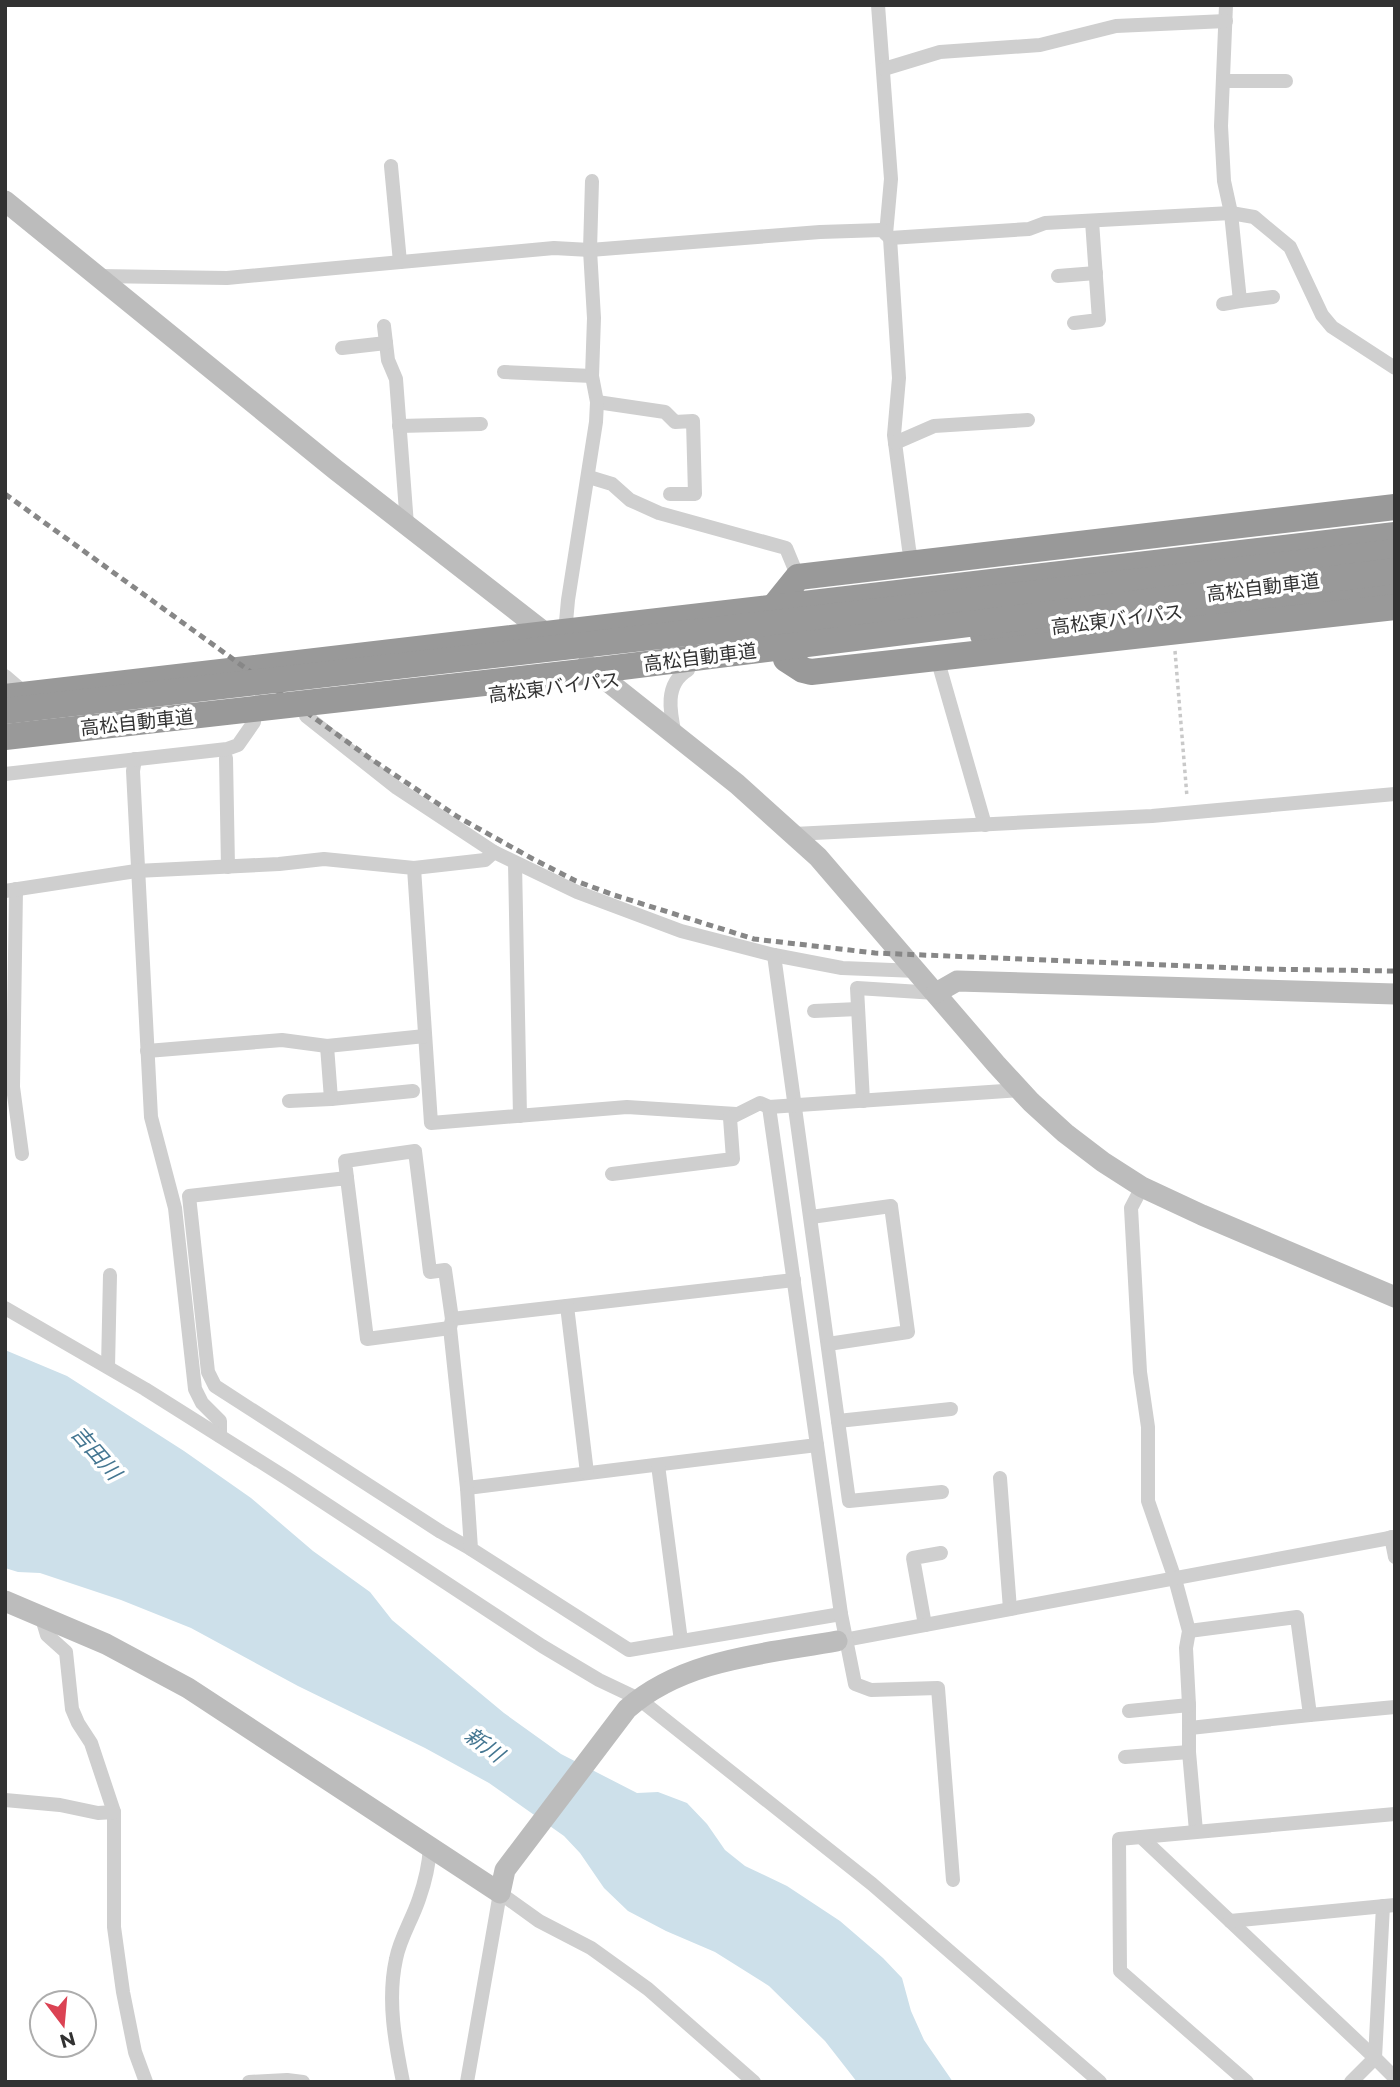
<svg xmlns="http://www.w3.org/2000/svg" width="1400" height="2087" font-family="Montserrat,'Noto Sans JP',sans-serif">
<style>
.water{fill:#cde0ea}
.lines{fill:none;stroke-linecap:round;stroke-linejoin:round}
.path{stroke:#c9c9c9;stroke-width:3.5;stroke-dasharray:3.5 3.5;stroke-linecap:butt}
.street{stroke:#cfcfcf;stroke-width:14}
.secondary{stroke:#bcbcbc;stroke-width:21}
.highway{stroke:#999;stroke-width:26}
.rail{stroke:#878787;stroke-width:5;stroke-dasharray:7 5;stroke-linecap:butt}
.highway-bridge{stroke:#999;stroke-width:26}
.labels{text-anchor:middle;stroke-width:7;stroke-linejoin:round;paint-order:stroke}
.street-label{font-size:19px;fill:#323232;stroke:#fff}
.water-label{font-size:21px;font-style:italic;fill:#447691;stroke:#fff}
</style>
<rect width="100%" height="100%" fill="#fff"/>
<path class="water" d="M5,1350L67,1376L184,1451L251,1498L313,1551L370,1592L392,1620L504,1713L561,1754L637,1793L658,1792L687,1803L707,1824L725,1850L745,1866L787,1886L840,1921L883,1958L902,1978L911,2011L924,2040L953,2082H857L825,2041L769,1986L715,1952L666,1931L628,1911L604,1888L580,1853L564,1836L489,1783L425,1748L298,1686L191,1628L121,1600L40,1573L18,1572L5,1568Z"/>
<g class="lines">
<path class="path" d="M1175,651L1187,797"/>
<g class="street">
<path d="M878,5L891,179L886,234"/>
<path d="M1226,5L1221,126L1224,181L1231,213L1240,301L1273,297"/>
<path d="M884,69L940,52L1040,45L1116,26L1226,21"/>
<path d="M1223,81H1286"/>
<path d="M391,166L400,262"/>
<path d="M890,238L899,378L894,435L909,549L913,564"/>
<path d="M98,276L227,278L554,248L590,250L820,232L882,230L890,238L1029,229L1045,223L1231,213L1254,217L1290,247L1322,315L1332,327L1395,368"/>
<path d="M1058,276L1096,273"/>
<path d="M1223,304L1240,301"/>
<path d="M1074,323L1099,320L1092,221"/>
<path d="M384,326L388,360L396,379L407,525"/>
<path d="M342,348L386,343"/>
<path d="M504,372L592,376"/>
<path d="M597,402L665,412L675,422L693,421L695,494H670"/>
<path d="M399,426L481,424"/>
<path d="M895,443L934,426L1028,420"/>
<path d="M589,477L612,484L630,500L659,513L786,548L798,577"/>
<path d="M565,633L568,600L596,422L597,402L592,376L594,318L590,250L592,181"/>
<path d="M937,658L985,825"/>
<path d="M5,676L26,694"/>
<path d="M306,716L397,788L494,852L577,892L681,931L774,955L842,968L917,971"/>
<path d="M675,735C670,712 664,684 688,670"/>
<path d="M226,758L228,867"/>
<path d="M135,759L133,771L151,1117L175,1208L195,1389L202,1403L220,1421V1436"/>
<path d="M5,774L227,749L238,745L254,722"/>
<path d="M794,834L1152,816L1395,794"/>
<path d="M515,863L520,1116"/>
<path d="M414,868L485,860L494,852"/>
<path d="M16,889L13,1087L22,1154"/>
<path d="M5,891L136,871L279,864L324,859L414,868L431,1123L627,1107L736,1114"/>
<path d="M774,955L849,1501L942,1492"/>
<path d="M814,1011L858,1009"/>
<path d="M327,1046L331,1099L413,1091"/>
<path d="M147,1051L282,1040L327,1046L425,1036"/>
<path d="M289,1101L331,1099"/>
<path d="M863,1101L857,988L936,993"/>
<path d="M612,1174L733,1159L730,1118L760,1103L769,1107"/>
<path d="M347,1178L345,1161L415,1151L430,1272L445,1270L452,1319"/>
<path d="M1142,1187L1131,1208L1140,1372L1148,1427V1501L1175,1579L1189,1631L1186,1648L1189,1705V1752L1196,1831"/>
<path d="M811,1217L891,1206L908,1332L828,1344"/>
<path d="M794,1280L452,1319L450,1328L467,1488L817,1445"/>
<path d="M567,1306L587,1473"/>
<path d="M5,1308L145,1389L288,1479L542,1646L599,1680L639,1699L872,1884L1100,2082"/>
<path d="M450,1328L367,1339L347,1178L189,1196L208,1372L215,1386L441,1532L471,1549"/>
<path d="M108,1367L110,1275"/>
<path d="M838,1421L951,1409"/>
<path d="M658,1465L681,1641"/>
<path d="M1000,1478L1010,1609"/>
<path d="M467,1488L471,1549L629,1650L841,1614"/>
<path d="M1391,1537L1395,1557"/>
<path d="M41,1615L47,1635L66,1652L72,1709L78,1723L91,1743L114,1812V1927L123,1992L135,2052L146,2082"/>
<path d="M925,1625L913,1558L941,1553"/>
<path d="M1189,1631L1297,1617L1310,1715L1190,1728"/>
<path d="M839,1641L1395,1537"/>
<path d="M1129,1711L1189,1705"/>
<path d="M1310,1715L1395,1707"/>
<path d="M1125,1757L1189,1752"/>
<path d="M5,1800L60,1805L98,1813L114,1812"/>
<path d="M1141,1837L1375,2058L1351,2082"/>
<path d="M953,1880L938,1688L871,1690L855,1684L841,1614L769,1107L1020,1090"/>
<path d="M1383,1906L1375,2058L1395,2078"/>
<path d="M1230,1921L1395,1905"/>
<path d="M249,2082L287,2080L303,2082"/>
<path d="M403,2082C395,2042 387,2000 396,1959C400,1938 412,1920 419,1899C425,1882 429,1865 430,1847"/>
<path d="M467,2082L500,1893L539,1921L591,1948L648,1989L754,2082"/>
<path d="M1247,2082L1120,1971L1119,1839L1395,1814"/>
</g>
<g class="secondary">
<path d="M5,201L336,470L553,639"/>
<path d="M587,665L737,784L818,857L996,1064L1031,1102L1065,1133L1103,1162L1142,1187L1202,1215L1395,1297"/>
<path d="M936,993L957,981L1395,994"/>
<path d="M5,1601L106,1644L188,1688L500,1893L505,1870L627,1709C683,1659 765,1654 837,1641"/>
</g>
<g class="highway">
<path d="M773,608L798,577L1395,507"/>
<path d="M983,635L1395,586"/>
<path d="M786,659L803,670L811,672L1395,607"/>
<path d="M5,697L1395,535"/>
</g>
<path class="rail" d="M5,494L371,759L458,817L533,859L576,881L614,895L754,939L875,953L1260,969L1395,971"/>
<g class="highway-bridge">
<path d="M5,711L1395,552"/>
<path d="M5,737L582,672L1395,571"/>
</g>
</g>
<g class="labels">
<g class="street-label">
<text transform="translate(1263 587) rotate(-7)" y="7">高松自動車道</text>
<text transform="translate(1117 619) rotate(-7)" y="7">高松東バイパス</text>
<text transform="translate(700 657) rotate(-7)" y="7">高松自動車道</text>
<text transform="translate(554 687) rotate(-7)" y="7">高松東バイパス</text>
<text transform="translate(137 722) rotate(-6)" y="7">高松自動車道</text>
</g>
<g class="water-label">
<text transform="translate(96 1453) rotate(49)" y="7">吉田川</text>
<text transform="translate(484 1745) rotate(36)" y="7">新川</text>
</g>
</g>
<rect width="1400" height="2087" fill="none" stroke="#323232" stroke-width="14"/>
<g transform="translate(63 2024) rotate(164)"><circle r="33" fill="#ffffff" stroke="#adadad" stroke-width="2"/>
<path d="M0-5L12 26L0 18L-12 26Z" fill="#db4253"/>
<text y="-10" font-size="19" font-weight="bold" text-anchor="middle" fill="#323232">N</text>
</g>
</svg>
